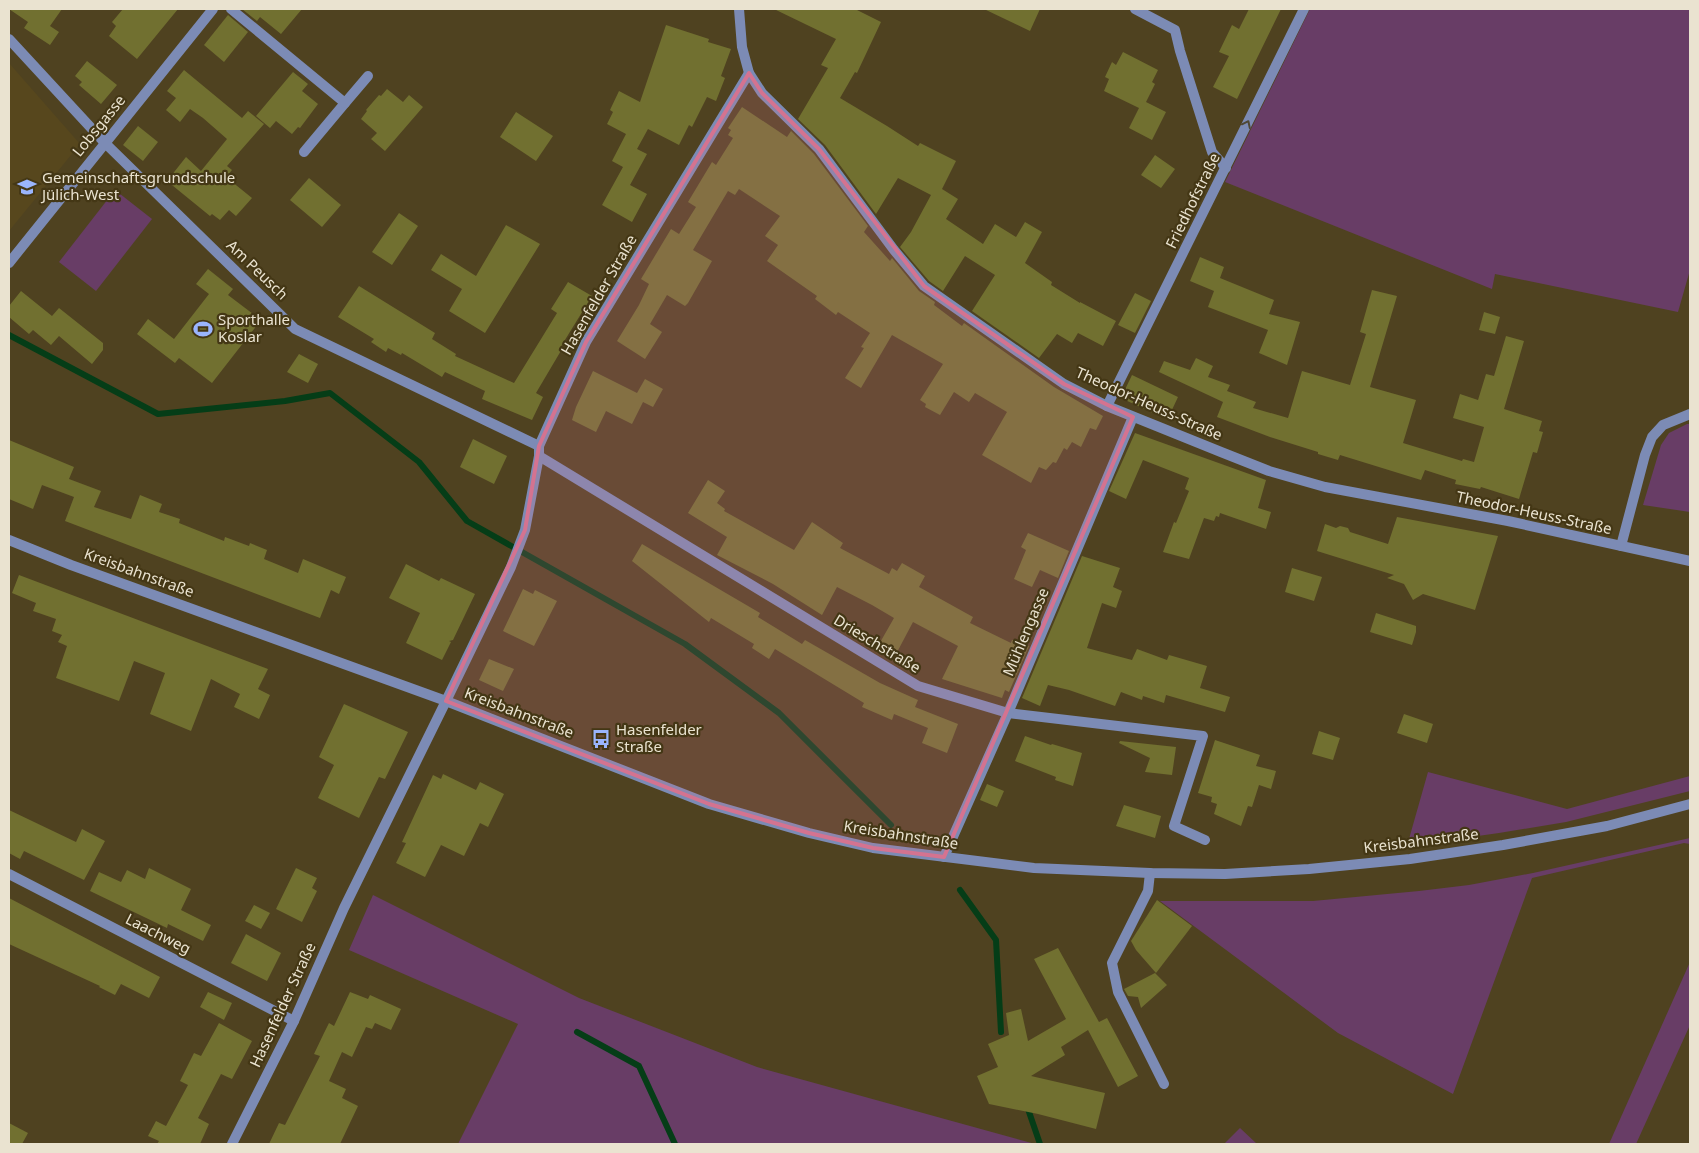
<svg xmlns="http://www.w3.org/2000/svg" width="1699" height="1153" font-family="'Noto Sans',sans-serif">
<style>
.built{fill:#57471d}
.green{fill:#683d66}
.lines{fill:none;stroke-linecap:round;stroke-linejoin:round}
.stream{stroke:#053d17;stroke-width:6}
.building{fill:#717030}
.minor{stroke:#7c8bb5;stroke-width:10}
.tertiary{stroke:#7c8bb5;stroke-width:10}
.oneway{stroke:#4f4835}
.marked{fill:#d47390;fill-opacity:0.2;stroke:#d47390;stroke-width:4;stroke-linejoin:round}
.labels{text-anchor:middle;stroke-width:4.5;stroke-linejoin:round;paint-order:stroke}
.street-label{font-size:15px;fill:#eae3d0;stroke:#443715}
.poi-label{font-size:15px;fill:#eae3d0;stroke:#443715;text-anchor:start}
</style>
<rect width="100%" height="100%" fill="#4f4220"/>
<path class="built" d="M9,63L80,144L9,231Z"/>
<g class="green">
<path d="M1310,9H1690V270L1678,312L1495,274L1492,289L1225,182Z"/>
<path d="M115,190L152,219L96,291L59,262Z"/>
<path d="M1687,424H1690V512L1643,505L1661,445L1669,433Z"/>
<path d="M1428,772L1567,809L1690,776V791L1566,822L1499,833L1407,846Z"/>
<path d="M1690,838V844L1684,843L1532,878L1453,1094L1338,1033L1160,901H1313L1419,891L1469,885L1533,873Z"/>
<path d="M373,895L579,998L757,1067L1035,1144H458L518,1024L349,950Z"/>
<path d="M1690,962V1025L1636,1144H1609Z"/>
<path d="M1240,1128L1257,1144H1224Z"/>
</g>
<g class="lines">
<g class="stream">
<path d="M9,335L158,414L285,401L330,393L419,462L467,521L685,644L779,713L891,825"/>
<path d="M960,890L996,940L1001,1032"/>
<path d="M577,1032L639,1066L675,1144"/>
<path d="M1027,1106L1040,1144"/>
</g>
</g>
<g class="building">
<path d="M9,9H62L50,26L59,32L50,45L24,28L28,22Z"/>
<path d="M123,9H178L137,59L109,36L116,26L112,22Z"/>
<path d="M242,9H302L281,34L260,17L257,21Z"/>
<path d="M774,9H855L881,22L857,73L855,72L840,98L887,126L918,146L920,143L956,161L942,189L958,199L946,219L983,244L995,224L1016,237L1025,222L1042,232L1025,263L1052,282L1051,285L1080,303V302L1116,321L1103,346L1078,333L1072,343L1057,334L1039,358L972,311L995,275L965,256L943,291L929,281L900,247L911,232L931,195L898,178L876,214L825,145L798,119L828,68L821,65L836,39Z"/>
<path d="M984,9H1040L1030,31Z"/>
<path d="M1249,9H1281L1237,99L1213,87L1229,56L1219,52L1232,25L1239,29Z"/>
<path d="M228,15L248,32L224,62L204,45Z"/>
<path d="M666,25L709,39L708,42L731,49L721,76L725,78L716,101L707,97L692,127L689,125L679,145L648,129L637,149L647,154L630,185L647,194L632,222L602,205L623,167L612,161L626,134L607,124L613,112L610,110L619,91L640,102Z"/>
<path d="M1123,52L1158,70L1152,82L1155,84L1146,102L1166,112L1152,140L1129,128L1139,108L1104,91L1109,79L1105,77L1112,62L1116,65Z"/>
<path d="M87,61L117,85L101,104L79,85L82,82L75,76Z"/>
<path d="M184,70L242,118L248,111L264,124L227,166L232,170L226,177L252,198L236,216L229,210L220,220L212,214L210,216L167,181L186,157L201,171L227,139L203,118L190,109L180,122L166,110L176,98L167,91Z"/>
<path d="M293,72L308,84L302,91L318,104L300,128L298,127L292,134L276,121L270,128L256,116Z"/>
<path d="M387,89L403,102L409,95L423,107L385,151L371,139L377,133L361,119L367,111L366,110L379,95L381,96Z"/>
<path d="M742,107L787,137L791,131L814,154L868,226L864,232L890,261L892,258L919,291L935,302L934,305L962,326L964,323L1054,387L1103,416L1096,430L1090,428L1081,447L1072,442L1067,450L1064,448L1056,463L1053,462L1046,470L1039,467L1031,483L982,455L1007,412L975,393L969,402L954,392L940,415L925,407L926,404L920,400L943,364L892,335L861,388L845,378L864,348L861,347L870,333L838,312L836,315L815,299L817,296L767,261L778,245L765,236L780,216L739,189L735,195L728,191L693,250L712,261L688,303L685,306L667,295L650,324L662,332L645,359L617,341L639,305L649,284L641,279L671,229L679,234L696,207L688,202L712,162L716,165L733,138L728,135L731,130L728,128Z"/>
<path d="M516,112L553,136L536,161L500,137Z"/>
<path d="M138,126L158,142L143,161L123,145Z"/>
<path d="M1155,155L1175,169L1161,188L1141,175Z"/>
<path d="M309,178L341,205L322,227L290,200Z"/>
<path d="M399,213L418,226L392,265L372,252Z"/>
<path d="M506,225L540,244L485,333L449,311L462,289L431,270L441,254L476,276Z"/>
<path d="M1200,257L1224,267L1220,278L1274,300L1269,314L1300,322L1287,365L1259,353L1268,330L1208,307L1214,291L1190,281Z"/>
<path d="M208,269L233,289L228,295L261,320L212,383L179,358L175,363L137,334L148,319L174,339L209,294L196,284Z"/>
<path d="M568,282L592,296L560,348L562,349L536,393L543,397L532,420L482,399L485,391L445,372L442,377L402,353L401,355L388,348L386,352L371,342L374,339L338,317L359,286L435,333L432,339L456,354L455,356L514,383L557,313L551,309Z"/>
<path d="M1372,290L1397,296L1370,387L1416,400L1403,443L1462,461L1463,459L1474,462L1484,427L1453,418L1460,394L1478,400L1486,374L1494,376L1506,336L1524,341L1504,409L1542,421L1539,431L1543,432L1537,453L1533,452L1519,499L1481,487L1480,489L1455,484L1456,480L1425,470L1421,480L1340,455L1338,460L1318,454V452L1270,437L1217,417L1223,402L1159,372L1164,361L1190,370L1196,358L1213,366L1208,377L1230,385L1227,391L1256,402L1253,408L1288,418L1302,371L1350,385L1366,334L1360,332Z"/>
<path d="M21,291L52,316L59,308L103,343V350L92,364L59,336L51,345L33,330L29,334L9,317V306Z"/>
<path d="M1135,293L1151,301L1135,333L1118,325Z"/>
<path d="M1484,312L1500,317L1495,334L1479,330Z"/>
<path d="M299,354L318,364L308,383L287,372Z"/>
<path d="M593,371L637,393L645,379L663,389L653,407L643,402L632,424L606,411L596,432L572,420L576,407Z"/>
<path d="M1132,375L1178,397L1171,412L1156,405L1153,413L1121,398Z"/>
<path d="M1135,433L1266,480L1258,508L1271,512L1266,529L1220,513L1219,517L1216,516L1214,521L1204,518L1189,559L1163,552L1174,522L1176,523L1189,491L1185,489L1189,478L1143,460L1126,499L1109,491Z"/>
<path d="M473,439L507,456L494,484L460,467Z"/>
<path d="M9,440L74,467L69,479L101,491L94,507L131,519L140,495L162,504L159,512L180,519L179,523L224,541L225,537L249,546L250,543L267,550L264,559L298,573L303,559L346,577L339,594L331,590L320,618L65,521L74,497L42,485L33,509L9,499Z"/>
<path d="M708,480L725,491L717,503L725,509L724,511L794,550L812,522L843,543L840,548L889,574L892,568L897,571L902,563L925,576L919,587L973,617L970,623L1011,643L1012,640L1029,646L1009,692L1005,690L1002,698L942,679L958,646L913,622L895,656L878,646L894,618L872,605L837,587L822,615L773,584L717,555L727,537L688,513Z"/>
<path d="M1397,517L1498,536L1475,610L1423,594L1413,600L1404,584L1387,578L1394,575L1317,551L1325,524L1336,528L1340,526L1348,528L1350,532L1388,544Z"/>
<path d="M1028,533L1069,551L1058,578L1040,570L1032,587L1014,579L1026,550L1021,547Z"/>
<path d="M642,544L760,613L758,617L802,644L805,640L880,683L918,700L915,707L958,724L947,753L922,743L928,728L894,714L892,720L862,707L864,703L775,649L769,659L752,648L754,644L711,618L709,622L632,561Z"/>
<path d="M1082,556L1120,568L1113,587L1122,591L1116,608L1102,603L1087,648L1132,660L1137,649L1167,660L1169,655L1207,666L1200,688L1230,697L1225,712L1166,695L1164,703L1143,696L1142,700L1121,692L1115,706L1069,690L1048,685L1040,706L1022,698Z"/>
<path d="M406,564L439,581L441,578L475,594L453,640L449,641L451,642L442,660L406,643L420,613L389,598Z"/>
<path d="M1292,568L1322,577L1314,601L1285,592Z"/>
<path d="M19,575L268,669L258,689L270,695L259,719L234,707L240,694L211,679L191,731L150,714L165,673L134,661L119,701L56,678L67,646L58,642L62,635L52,631L56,619L33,611L36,603L12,593Z"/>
<path d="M523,589L533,594L535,590L557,601L534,646L503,631Z"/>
<path d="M1376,613L1416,626V632L1412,645L1370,632Z"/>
<path d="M489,659L514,669L503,691L479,680Z"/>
<path d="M344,704L408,732L385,779L379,777L359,818L318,798L334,765L319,757Z"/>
<path d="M1404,714L1433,724L1427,743L1397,733Z"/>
<path d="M1319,731L1340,738L1333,760L1312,754Z"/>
<path d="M1025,736L1051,745L1052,744L1082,753L1073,786L1055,780L1056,777L1015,761Z"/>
<path d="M1215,740L1260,755L1256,766L1276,771L1271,789L1259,785L1252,807L1248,806L1241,826L1214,814L1217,804L1211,802L1212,797L1198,793Z"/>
<path d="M1120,741L1176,747L1172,775L1145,772L1150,758L1119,743Z"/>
<path d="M443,774L476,790L480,782L504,794L488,827L480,823L464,856L441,845L425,877L396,863L406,843L402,842L433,775L441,779Z"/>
<path d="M987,784L1004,791L997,807L980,800Z"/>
<path d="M1124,805L1161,816L1155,838L1116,826Z"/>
<path d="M9,810L76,842L82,829L105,841L84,880L24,851L20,859L9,853Z"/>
<path d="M149,868L191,889L181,910L211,925L203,941L168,924L167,928L90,891L99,872L121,882L127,870L145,879Z"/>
<path d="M296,868L317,878L312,888L317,891L302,922L276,909Z"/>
<path d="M9,898L160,977L149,998L121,984L115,995L99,987L100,986L9,944Z"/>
<path d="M1157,900L1192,926L1156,973L1136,950L1131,941Z"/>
<path d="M254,905L270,913L261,929L245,921Z"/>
<path d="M246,934L281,953L267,981L231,963Z"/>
<path d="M1058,948L1099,1022L1107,1018L1138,1076L1118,1087L1088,1030L1061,1047L1065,1055L1031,1076L1105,1093L1096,1129L1038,1114L989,1104L977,1076L998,1067L988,1044L1009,1035L1006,1013L1021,1009L1028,1041L1066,1019L1034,959Z"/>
<path d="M1155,973L1167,985L1141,1008L1138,997L1128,996L1124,989Z"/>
<path d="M208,992L232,1003L224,1020L200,1007Z"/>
<path d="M350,992L368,999L370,995L401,1009L391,1030L375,1023L372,1029L366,1027L352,1057L342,1052L329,1081L346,1089L342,1098L358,1106L340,1144H269L279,1123L285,1125L320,1056L314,1054L324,1033L329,1023L334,1026Z"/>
<path d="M219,1023L252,1041L232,1079L221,1074L198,1118L209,1124L200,1144H157L159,1141L148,1136L156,1121L166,1126L188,1085L180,1081L194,1053L201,1056Z"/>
<path d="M9,1123L28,1133L22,1144H9Z"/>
</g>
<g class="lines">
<g class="minor">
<path d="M231,9L345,103L304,152"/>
<path d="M739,9L742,47L749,73L762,93L819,149L894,250L924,286L1064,384L1107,406L1221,452L1269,471L1325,487L1508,521L1690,561"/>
<path d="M1135,9L1175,30L1180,51L1212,152L1226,168"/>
<path d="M9,39L105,143L295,329L539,446"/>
<path d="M345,103L368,76"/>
<path d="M9,263L213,9"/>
<path d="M1107,406L1304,9"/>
<path d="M539,456L918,686L1008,713L1203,736L1174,826L1205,840"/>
<path d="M1621,546L1645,455L1652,437L1663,425L1690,414"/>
<path d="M446,701L511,567L525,530L539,456V446L586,342L749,73"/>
<path d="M944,857L1008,713L1133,417"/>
<path d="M1150,873L1148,891L1112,963L1118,992L1164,1084"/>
<path d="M9,874L294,1021"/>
</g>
<g class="tertiary">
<path d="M9,540L71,565L446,701L709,804L809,833L873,848L1034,868L1150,873L1225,874L1309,869L1410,859L1503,845L1607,826L1690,804"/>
<path d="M232,1144L294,1021L344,908L446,701"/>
</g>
</g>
<defs><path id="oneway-chevron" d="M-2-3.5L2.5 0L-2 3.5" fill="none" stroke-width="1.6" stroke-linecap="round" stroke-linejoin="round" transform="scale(1.25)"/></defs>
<use class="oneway" href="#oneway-chevron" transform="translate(1247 124) rotate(-64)"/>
<path class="marked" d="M749,73L762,93L819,149L924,286L1064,384L1133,417L944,857L873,848L809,833L709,804L446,701L525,530L539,446L586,342Z"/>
<defs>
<g id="school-bare" transform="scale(1.5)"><path d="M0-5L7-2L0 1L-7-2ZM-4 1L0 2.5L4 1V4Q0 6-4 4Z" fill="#9ab5fd" stroke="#443715" stroke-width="2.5" paint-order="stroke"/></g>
<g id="stadium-bare" transform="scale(1.5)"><path d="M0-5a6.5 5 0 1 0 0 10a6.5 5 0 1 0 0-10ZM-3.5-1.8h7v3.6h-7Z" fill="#9ab5fd" stroke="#443715" stroke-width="2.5" paint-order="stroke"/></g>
<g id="bus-bare" transform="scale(1.5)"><path d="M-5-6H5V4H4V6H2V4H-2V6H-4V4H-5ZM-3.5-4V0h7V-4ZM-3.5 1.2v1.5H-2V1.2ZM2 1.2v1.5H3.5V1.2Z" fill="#9ab5fd" stroke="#443715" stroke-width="2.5" paint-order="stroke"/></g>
</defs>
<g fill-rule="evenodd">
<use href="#school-bare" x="27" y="187"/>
<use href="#stadium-bare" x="203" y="329"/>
<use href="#bus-bare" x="601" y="739"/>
</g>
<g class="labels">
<g class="street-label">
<text transform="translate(99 126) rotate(-51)" y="5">Lobsgasse</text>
<text transform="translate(1193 201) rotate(-64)" y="5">Friedhofstraße</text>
<text transform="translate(257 270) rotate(44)" y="5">Am Peusch</text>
<text transform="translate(599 295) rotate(-60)" y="5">Hasenfelder Straße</text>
<text transform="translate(1149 404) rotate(24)" y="5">Theodor-Heuss-Straße</text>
<text transform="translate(1534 513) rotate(12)" y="5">Theodor-Heuss-Straße</text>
<text transform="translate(139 573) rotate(20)" y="5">Kreisbahnstraße</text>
<text transform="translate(1026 632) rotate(-67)" y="5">Mühlengasse</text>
<text transform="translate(877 644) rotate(31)" y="5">Drieschstraße</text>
<text transform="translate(519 713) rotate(21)" y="5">Kreisbahnstraße</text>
<text transform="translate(901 835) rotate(9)" y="5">Kreisbahnstraße</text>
<text transform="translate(1421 841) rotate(-7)" y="5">Kreisbahnstraße</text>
<text transform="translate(158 934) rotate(27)" y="5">Laachweg</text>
<text transform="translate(283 1005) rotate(-65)" y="5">Hasenfelder Straße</text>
</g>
<g class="poi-label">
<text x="42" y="183">Gemeinschaftsgrundschule<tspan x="42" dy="17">Jülich-West</tspan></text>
<text x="218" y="325">Sporthalle<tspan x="218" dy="17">Koslar</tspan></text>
<text x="616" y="735">Hasenfelder<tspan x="616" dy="17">Straße</tspan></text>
</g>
</g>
<rect width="1699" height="1153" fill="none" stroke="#eae3d0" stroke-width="20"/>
</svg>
